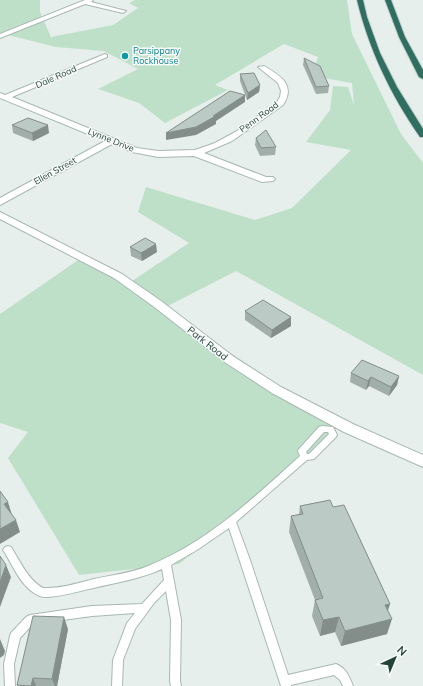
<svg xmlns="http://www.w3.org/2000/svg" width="423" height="686" font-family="Mulish,sans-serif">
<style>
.green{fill:#bfe0c8}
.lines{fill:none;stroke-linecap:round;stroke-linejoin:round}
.lane-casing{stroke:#a8b8b2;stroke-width:2}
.street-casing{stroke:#a8b8b2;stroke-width:2}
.highway-casing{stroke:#c2cac8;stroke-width:2}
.lane{fill:#fff;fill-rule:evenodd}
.street{fill:#fff;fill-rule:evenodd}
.highway{fill:#2f6f62;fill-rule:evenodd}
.wall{fill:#a1aea9}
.shaded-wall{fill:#838d89}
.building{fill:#bbcac4;stroke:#838d89}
.culture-dot{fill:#0f9aa8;stroke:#f7fbf9;stroke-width:1.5}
.labels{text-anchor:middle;stroke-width:3;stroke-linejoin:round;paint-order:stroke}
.far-culture-label{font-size:9px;fill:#0d838f;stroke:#f7fbf9;text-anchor:start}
.far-street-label{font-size:9px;fill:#24423a;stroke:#f7fbf9}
.street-label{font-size:10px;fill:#24423a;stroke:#f7fbf9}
</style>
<rect width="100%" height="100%" fill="#e6efeb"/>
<path class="green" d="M0,0H40V12L51,37L113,25L138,8L129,3L135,0H347L352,34L401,134L423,163V375L236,271L164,308L339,426L260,501L179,564L79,575L8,458L28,432L0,423V314L84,256L129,283L189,243L138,212L146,187L255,220L292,208L351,150L306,142L330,110L333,86L348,87L354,105L352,83L312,76L318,57L284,44L215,85L228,90L165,123L139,103L98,89L138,69L104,51L56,47L0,33Z"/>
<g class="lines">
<g class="lane-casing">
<path id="lane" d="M322,426L333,427L337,435L336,437L314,459L307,460L236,522L250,560L288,675L336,664C346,668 349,676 353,686H343L340,680L334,675L291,685V686H281L229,528L197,550L171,565L181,620L180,681L181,686H171L170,681L171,620L166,591L154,603L135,629L123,660L122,686H112L113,660L127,623L135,613L92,616L33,624L20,638L14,664L15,686H5L4,664L10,636L11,633L26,617L30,615L92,606L142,604L164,580L162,569C141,579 117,582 94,588C78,591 61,597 45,597C41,597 37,595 34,593C20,584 13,566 5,553L3,550L5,547L8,546L11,547C20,561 28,580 43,588C60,589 78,583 94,579C112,575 131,573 148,566C206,543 254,498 300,456L298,451L299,449L319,427ZM324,432H328L329,434L309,454H307L306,452Z"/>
</g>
<g class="street-casing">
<g id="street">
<path d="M85,0H93L91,2L126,11L123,13L85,4L0,38V34Z"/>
<path d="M105,54L107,55V57L12,97L137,148L158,151L195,150L215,143L237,131L277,102L280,97L281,91L278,83L258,67L264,66C281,76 296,85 283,105L232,141L204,153L266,177H273L275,179L273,181L262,182L194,156L158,157L132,152L112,144L0,205V198L105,141L0,98V93L5,95Z"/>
<path d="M0,212L122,274L161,301L234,357L281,387L353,424L423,455V467L344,432L272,393L226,363L153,306L114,278L0,219Z"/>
</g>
</g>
<g class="highway-casing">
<g id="highway">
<path d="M357,0H363L367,17L380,53L397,87L423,129V137H420C391,95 369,50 357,0Z"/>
<path d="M385,0H391L405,37L423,70V79L419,77L399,37Z"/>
</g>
</g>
<use href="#lane" class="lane"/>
<use href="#street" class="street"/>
<use href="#highway" class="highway"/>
</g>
<g class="wall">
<path d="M304,58L329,86L328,93L316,94L303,65Z"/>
<path d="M240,74L260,85L259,92L247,100L240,81Z"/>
<path d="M12,125L49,133L33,141L13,133Z"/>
<path d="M256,138L276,147L275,155L260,156L255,145Z"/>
<path d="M130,247L157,252L142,261L131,256Z"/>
<path d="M245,311L291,326L271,338L245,320Z"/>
<path d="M351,373L399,376L397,385L389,396L369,386L366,390L350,382Z"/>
<path d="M300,506L333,507L388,610L387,634L341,646L335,632L320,636L312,616L315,600L289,532L291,516L299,514Z"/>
<path d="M68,629L57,686H18L17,685Z"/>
</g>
<g class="shaded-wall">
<path d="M260,85L259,92L247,100L248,93Z"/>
<path d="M245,95V102L216,121V124L196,135L166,140V133L213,116Z"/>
<path d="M48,125L49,133L33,141L32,133Z"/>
<path d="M156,244L157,252L142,261L141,253Z"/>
<path d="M291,317V326L271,338L272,330Z"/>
<path d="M399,376L397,385L389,396L391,387Z"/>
<path d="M371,377L369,386L366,390L368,381Z"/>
<path d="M8,502L12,515L4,504Z"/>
<path d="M16,520L20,532L0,544V529Z"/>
<path d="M6,565L11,577L0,607V582Z"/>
<path d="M390,604L385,620V605Z"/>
<path d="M64,617L68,629L57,686H55L52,679Z"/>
<path d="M339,617L335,632L320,636L323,620Z"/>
<path d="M392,619L387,634L341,646L345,631Z"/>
<path d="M0,639L5,651L4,655L0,658Z"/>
<path d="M33,678L36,686H31Z"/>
</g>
<g class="building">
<path d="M304,58L320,66L329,86L316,87Z"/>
<path d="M254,73L260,85L248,93L240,74Z"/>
<path d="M230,91L245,95L213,116H216L196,127L166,133Z"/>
<path d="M28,118L48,125L32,133L12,125Z"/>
<path d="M266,130L276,147L261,148L256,138Z"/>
<path d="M145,238L156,244L141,253L130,247Z"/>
<path d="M263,300L291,317L272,330L245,311Z"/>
<path d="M362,360L399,376L391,387L371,377L368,381L351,373Z"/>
<path d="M0,491L8,502L4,504L16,520L0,529Z"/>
<path d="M330,500L333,507L344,505L390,604L385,605L392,619L345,631L339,617L323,620L315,600L323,598L291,516L303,514L300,506Z"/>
<path d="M0,556L6,565L0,582Z"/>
<path d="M33,616L64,617L52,679L33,678L31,686L17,685Z"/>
</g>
<circle class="culture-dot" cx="125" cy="56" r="4"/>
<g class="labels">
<g class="far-culture-label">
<text x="133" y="54">Parsippany<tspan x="133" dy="10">Rockhouse</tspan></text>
</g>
<g class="far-street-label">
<text transform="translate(56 77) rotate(-24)" y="3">Dale Road</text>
<text transform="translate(259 117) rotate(-36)" y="3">Penn Road</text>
<text transform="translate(111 140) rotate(22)" y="3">Lynne Drive</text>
<text transform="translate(55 171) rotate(-29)" y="3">Ellen Street</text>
</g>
<g class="street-label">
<text transform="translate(208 343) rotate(38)" y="4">Park Road</text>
</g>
</g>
<g transform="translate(395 658) rotate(44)" stroke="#f7fbf9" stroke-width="3" paint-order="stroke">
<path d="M0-3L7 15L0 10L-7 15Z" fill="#24423a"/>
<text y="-6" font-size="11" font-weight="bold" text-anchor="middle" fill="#24423a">N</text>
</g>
</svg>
